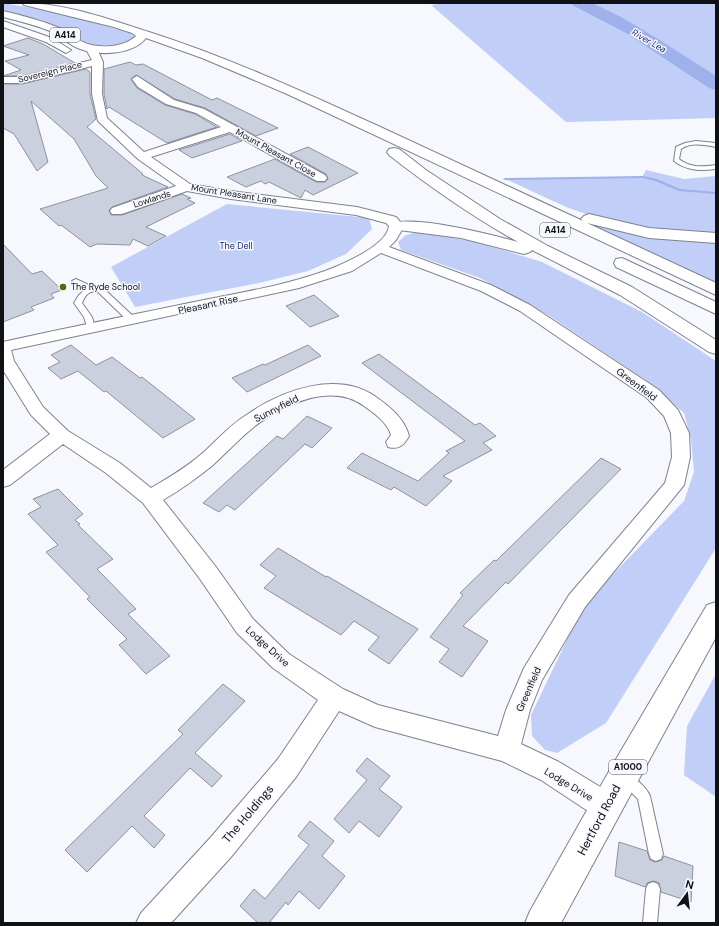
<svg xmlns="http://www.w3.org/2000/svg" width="719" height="926" font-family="'DM Sans',sans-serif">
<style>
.green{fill:#c0cef8}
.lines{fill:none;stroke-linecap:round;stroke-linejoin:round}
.stream{fill:#9fb1eb;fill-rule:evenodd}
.river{fill:#9fb1eb;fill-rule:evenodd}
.building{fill:#cbd0de;stroke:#8e92a0}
.lane-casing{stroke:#7d828f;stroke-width:2}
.street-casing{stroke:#7d828f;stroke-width:2}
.primary-casing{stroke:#7d828f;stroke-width:2}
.highway-casing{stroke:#7d828f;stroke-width:2}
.lane{fill:#fff;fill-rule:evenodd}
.street{fill:#fff;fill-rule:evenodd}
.primary{fill:#fff;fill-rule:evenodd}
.highway{fill:#fff;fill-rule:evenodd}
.poi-dot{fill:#57670f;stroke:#f6f8fe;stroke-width:1.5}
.labels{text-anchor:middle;stroke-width:3;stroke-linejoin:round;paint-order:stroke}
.shield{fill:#f6f8fe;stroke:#54565b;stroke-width:1}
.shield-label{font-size:9px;font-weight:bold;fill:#0f1115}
.far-water-label{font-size:9px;font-style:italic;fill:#192566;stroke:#f6f8fe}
.far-street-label{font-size:9px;fill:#0f1115;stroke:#f6f8fe}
.far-park-label{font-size:9px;fill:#1f2c6e;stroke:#f6f8fe}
.far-poi-label{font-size:9px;fill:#0f1115;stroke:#f6f8fe;text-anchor:start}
.street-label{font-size:10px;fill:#0f1115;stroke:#f6f8fe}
.near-street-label{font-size:12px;fill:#0f1115;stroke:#f6f8fe}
</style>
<rect width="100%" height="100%" fill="#f6f8fe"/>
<g class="green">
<path d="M3,3L61,13L130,33L135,37C132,41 127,42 122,44C94,54 80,36 56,27C39,20 21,14 3,11Z"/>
<path d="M445,3H716V118L566,122L431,5Z"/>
<path d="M646,170L684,179L716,176V232C666,233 616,226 569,208C547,199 526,188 505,179L642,177Z"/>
<path d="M227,204L369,218L372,229L346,254L308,271L259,283L135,307L111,267Z"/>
<path d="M589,224C630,233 673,244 716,242V283Z"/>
<path d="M418,232L435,233L486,245L542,262L642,312L716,361V548L606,723L557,753L545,750L532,736L531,715L584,604L684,501L694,472L691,439L684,413L650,383L548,315L480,278L401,250L398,242L406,235Z"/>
<path d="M716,674V797L684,775L687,726Z"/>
</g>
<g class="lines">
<g class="stream">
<path d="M42,78L44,79L43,80L24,84L22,83Z"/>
<rect x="713" y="81" width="3" height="2"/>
<path d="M643,176L657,179L680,189L716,192V194L679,191L655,181L643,178L505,180L503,179L505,178Z"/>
</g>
<path class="river" d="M571,3H592L621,17L655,37L716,76V90L709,88L626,33L574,6Z"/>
</g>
<g class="building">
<path d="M28,38L43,44L75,63L22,76H3L21,70L5,61L29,55L3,46Z"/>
<path d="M130,62L136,65L143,64L212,100L217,98L278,128L256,136L205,108L175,99L136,75L131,79L137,88L165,105L195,114L217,127L167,143L109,107L107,109L104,94V69Z"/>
<path d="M86,69L90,72V94L96,119L87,127L143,174L142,175L168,187L112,207L109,210L111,215H122L182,194L191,198L187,199L195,203L146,227L166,236L148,246L133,239L130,245L97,244L90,247L61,225L59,226L40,209L108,188L96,176L74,139L31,101L48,162L37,171L14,134L3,128V84H22Z"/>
<path d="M230,134L242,141L192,158L179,150Z"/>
<path d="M308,147L358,173L313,195L305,190L301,198L269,182L265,184L261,181L246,187L227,177L275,159L316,182H325L328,179L326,174L290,154Z"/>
<path d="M3,244L32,274L42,271L62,290L51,294L54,298L31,307L34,310L3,322Z"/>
<path d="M314,295L339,316L310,327L286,306Z"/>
<path d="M71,345L96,365L112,357L140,378L142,377L195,419L163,438L106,391L104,392L78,371L61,379L48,368L60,362L51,355Z"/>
<path d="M308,345L321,356L247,392L232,378L263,364L265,365Z"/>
<path d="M379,354L475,425L480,423L496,436L483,443L492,450L443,476L452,481L426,506L394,487L391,490L347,468L362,453L418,481L449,453L446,451L465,441L362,363Z"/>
<path d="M307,416L332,428L312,448L305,444L235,510L227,505L219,512L203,503L277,436L283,439Z"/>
<path d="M601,458L621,469L508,584L506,582L463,626L488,641L462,677L439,662L449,649L430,637L463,595L460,593L494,560L496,561Z"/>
<path d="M58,489L83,514L75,520L80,524L78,525L113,559L97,569L136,609L128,614L170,656L146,674L119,645L127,639L87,599L90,597L46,552L58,545L28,514L41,507L33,499Z"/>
<path d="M278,548L326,577L327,576L418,629L389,664L368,650L379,637L354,621L341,635L264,588L276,576L260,565Z"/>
<path d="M223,684L245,701L195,753L222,776L212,787L190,768L144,816L165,835L154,848L132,826L87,872L65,850L183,734L178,730Z"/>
<path d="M367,758L390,776L379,789L402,807L379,837L359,821L349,833L334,819L367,780L356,771Z"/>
<path d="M310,821L334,841L322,856L345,876L319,909L299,891L288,905L286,902L269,923H258L240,906L254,889L265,899L309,845L298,836Z"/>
<path d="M619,842L647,851L650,860L655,862L662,860L664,856L693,866L691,902L661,892L659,883L654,881L647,883L645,887L615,876Z"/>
</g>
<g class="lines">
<g class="lane-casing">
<g id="lane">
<path d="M696,141L716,143V147C704,145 691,142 681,149L679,159C690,168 703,167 716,165V169C701,171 687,171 674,161L676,147L685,143Z"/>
<path d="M76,279L93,287H102L135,318V322H129L97,291C89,291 85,295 82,303L92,317L95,328L91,330H88L84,317L74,303L79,295L86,289L74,282L72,281Z"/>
<path d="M627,774C635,777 647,788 650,796L663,854L661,859L656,861L651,859L649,854L638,799L623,784L621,780L623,776Z"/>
<path d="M653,882L658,884L660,889L657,923H643L646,889L648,884Z"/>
</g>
</g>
<g class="street-casing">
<g id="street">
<path d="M3,21L52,38L71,50L66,53L46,42L3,27Z"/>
<path d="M92,46L97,49L103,62L102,94L107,118L144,152L221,127L196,113L166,104L138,87L132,79L137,76L174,100L204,109L325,175L327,178L325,181H317L230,132L151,157L190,184L231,191L357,207L396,217L402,224L403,228L396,240L389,247L491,285L530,305L659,390L678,410L689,433L690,457L684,485L585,607L542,680L530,710L521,744L559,762L617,797L620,807L617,817L607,820L597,817L541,780L502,761L375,727L339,711L296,777L231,857L171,923H136L141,913L211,837L278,759L318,700L273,668L237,633L200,579L143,503L106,473L63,444L10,485L3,487V470L50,434L31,415L3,370V342C70,327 137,314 204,300C244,292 286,285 325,271C341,265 387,246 389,226L386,223L356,215L231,199L187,191L122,214H112L110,211L112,208L176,186L138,159L98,121L92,94V66L22,83H3V77H22L92,60L87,51L89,47ZM381,253L481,291L520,311L647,398L664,416L671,433L672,457L665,483L569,595L524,668L506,710L498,736L378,705L343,689L289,654L253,619L216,567L163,500C180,490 197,478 213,465C227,452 240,438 255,426C284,404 332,382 364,406C374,413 388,423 391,435L386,442L388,447C399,450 404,445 409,436C405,419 390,407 376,397C338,370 282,390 248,414C231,424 218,439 204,452C188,466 170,477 151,488L120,463L68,431L43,407L14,361L11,350L299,288L352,271Z"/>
</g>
</g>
<g class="primary-casing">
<path id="primary" d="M716,602V637L561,923H525L530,911L612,766L707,605Z"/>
</g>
<g class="highway-casing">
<g id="highway">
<path d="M22,3C65,3 108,19 149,32C227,57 302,91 376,125C445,157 514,189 583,221L581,219L584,216L589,214L649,228L716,233V243L649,238L587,223L716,283V295L287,94L202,58L146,38C133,55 99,56 80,49C69,45 61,36 50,31C35,25 19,21 3,17V11C21,15 39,20 57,27C66,30 74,38 83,42C97,49 124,48 136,36L132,33L114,27L24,5Z"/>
<path d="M394,148L399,149L426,170L500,219L548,246L632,287L716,340V354L709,352L620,295L532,250L530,252L524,254L461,238L391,229L389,226L391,223C419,216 490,234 518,242C473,217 430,187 389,155L387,152L389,149Z"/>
<path d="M622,258L716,302V314L616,267L614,263L616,259Z"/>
</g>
</g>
<use href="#lane" class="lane"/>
<use href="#street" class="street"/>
<use href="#primary" class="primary"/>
<use href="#highway" class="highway"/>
</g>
<circle class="poi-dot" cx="63" cy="287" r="4"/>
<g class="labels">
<g class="shield">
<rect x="50" y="28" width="30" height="14" rx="3"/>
<rect x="540" y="223" width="30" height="14" rx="3"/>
<rect x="609" y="760" width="38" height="14" rx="3"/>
</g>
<g class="shield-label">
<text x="65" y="38">A414</text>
<text x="555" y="233">A414</text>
<text x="628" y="770">A1000</text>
</g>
<g class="far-water-label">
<text transform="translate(649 41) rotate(30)" y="3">River Lea</text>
</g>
<g class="far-street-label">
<text transform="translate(50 72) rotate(-14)" y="3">Sovereign Place</text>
<text transform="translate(276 153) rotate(29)" y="3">Mount Pleasant Close</text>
<text transform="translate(234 194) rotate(9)" y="3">Mount Pleasant Lane</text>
<text transform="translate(152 199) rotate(-18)" y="3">Lowlands</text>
</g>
<g class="far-park-label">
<text x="236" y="249">The Dell</text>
</g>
<g class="far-poi-label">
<text x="71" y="290">The Ryde School</text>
</g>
<g class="street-label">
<text transform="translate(208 304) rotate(-12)" y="4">Pleasant Rise</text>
<text transform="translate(637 384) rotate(37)" y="4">Greenfield</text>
<text transform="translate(276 408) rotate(-27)" y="4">Sunnyfield</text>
<text transform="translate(268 646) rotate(42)" y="4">Lodge Drive</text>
<text transform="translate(528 689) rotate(-66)" y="4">Greenfield</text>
<text transform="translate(569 784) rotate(31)" y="4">Lodge Drive</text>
</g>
<g class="near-street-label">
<text transform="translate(248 814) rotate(-50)" y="4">The Holdings</text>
<text transform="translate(599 820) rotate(-62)" y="4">Hertford Road</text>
</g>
</g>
<rect width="719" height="926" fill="none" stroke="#0f1115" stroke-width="8"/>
<g transform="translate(687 894) rotate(15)" stroke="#f6f8fe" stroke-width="3" paint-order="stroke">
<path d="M0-3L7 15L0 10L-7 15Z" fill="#0f1115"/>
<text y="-6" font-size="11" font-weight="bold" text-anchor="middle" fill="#0f1115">N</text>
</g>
</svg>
